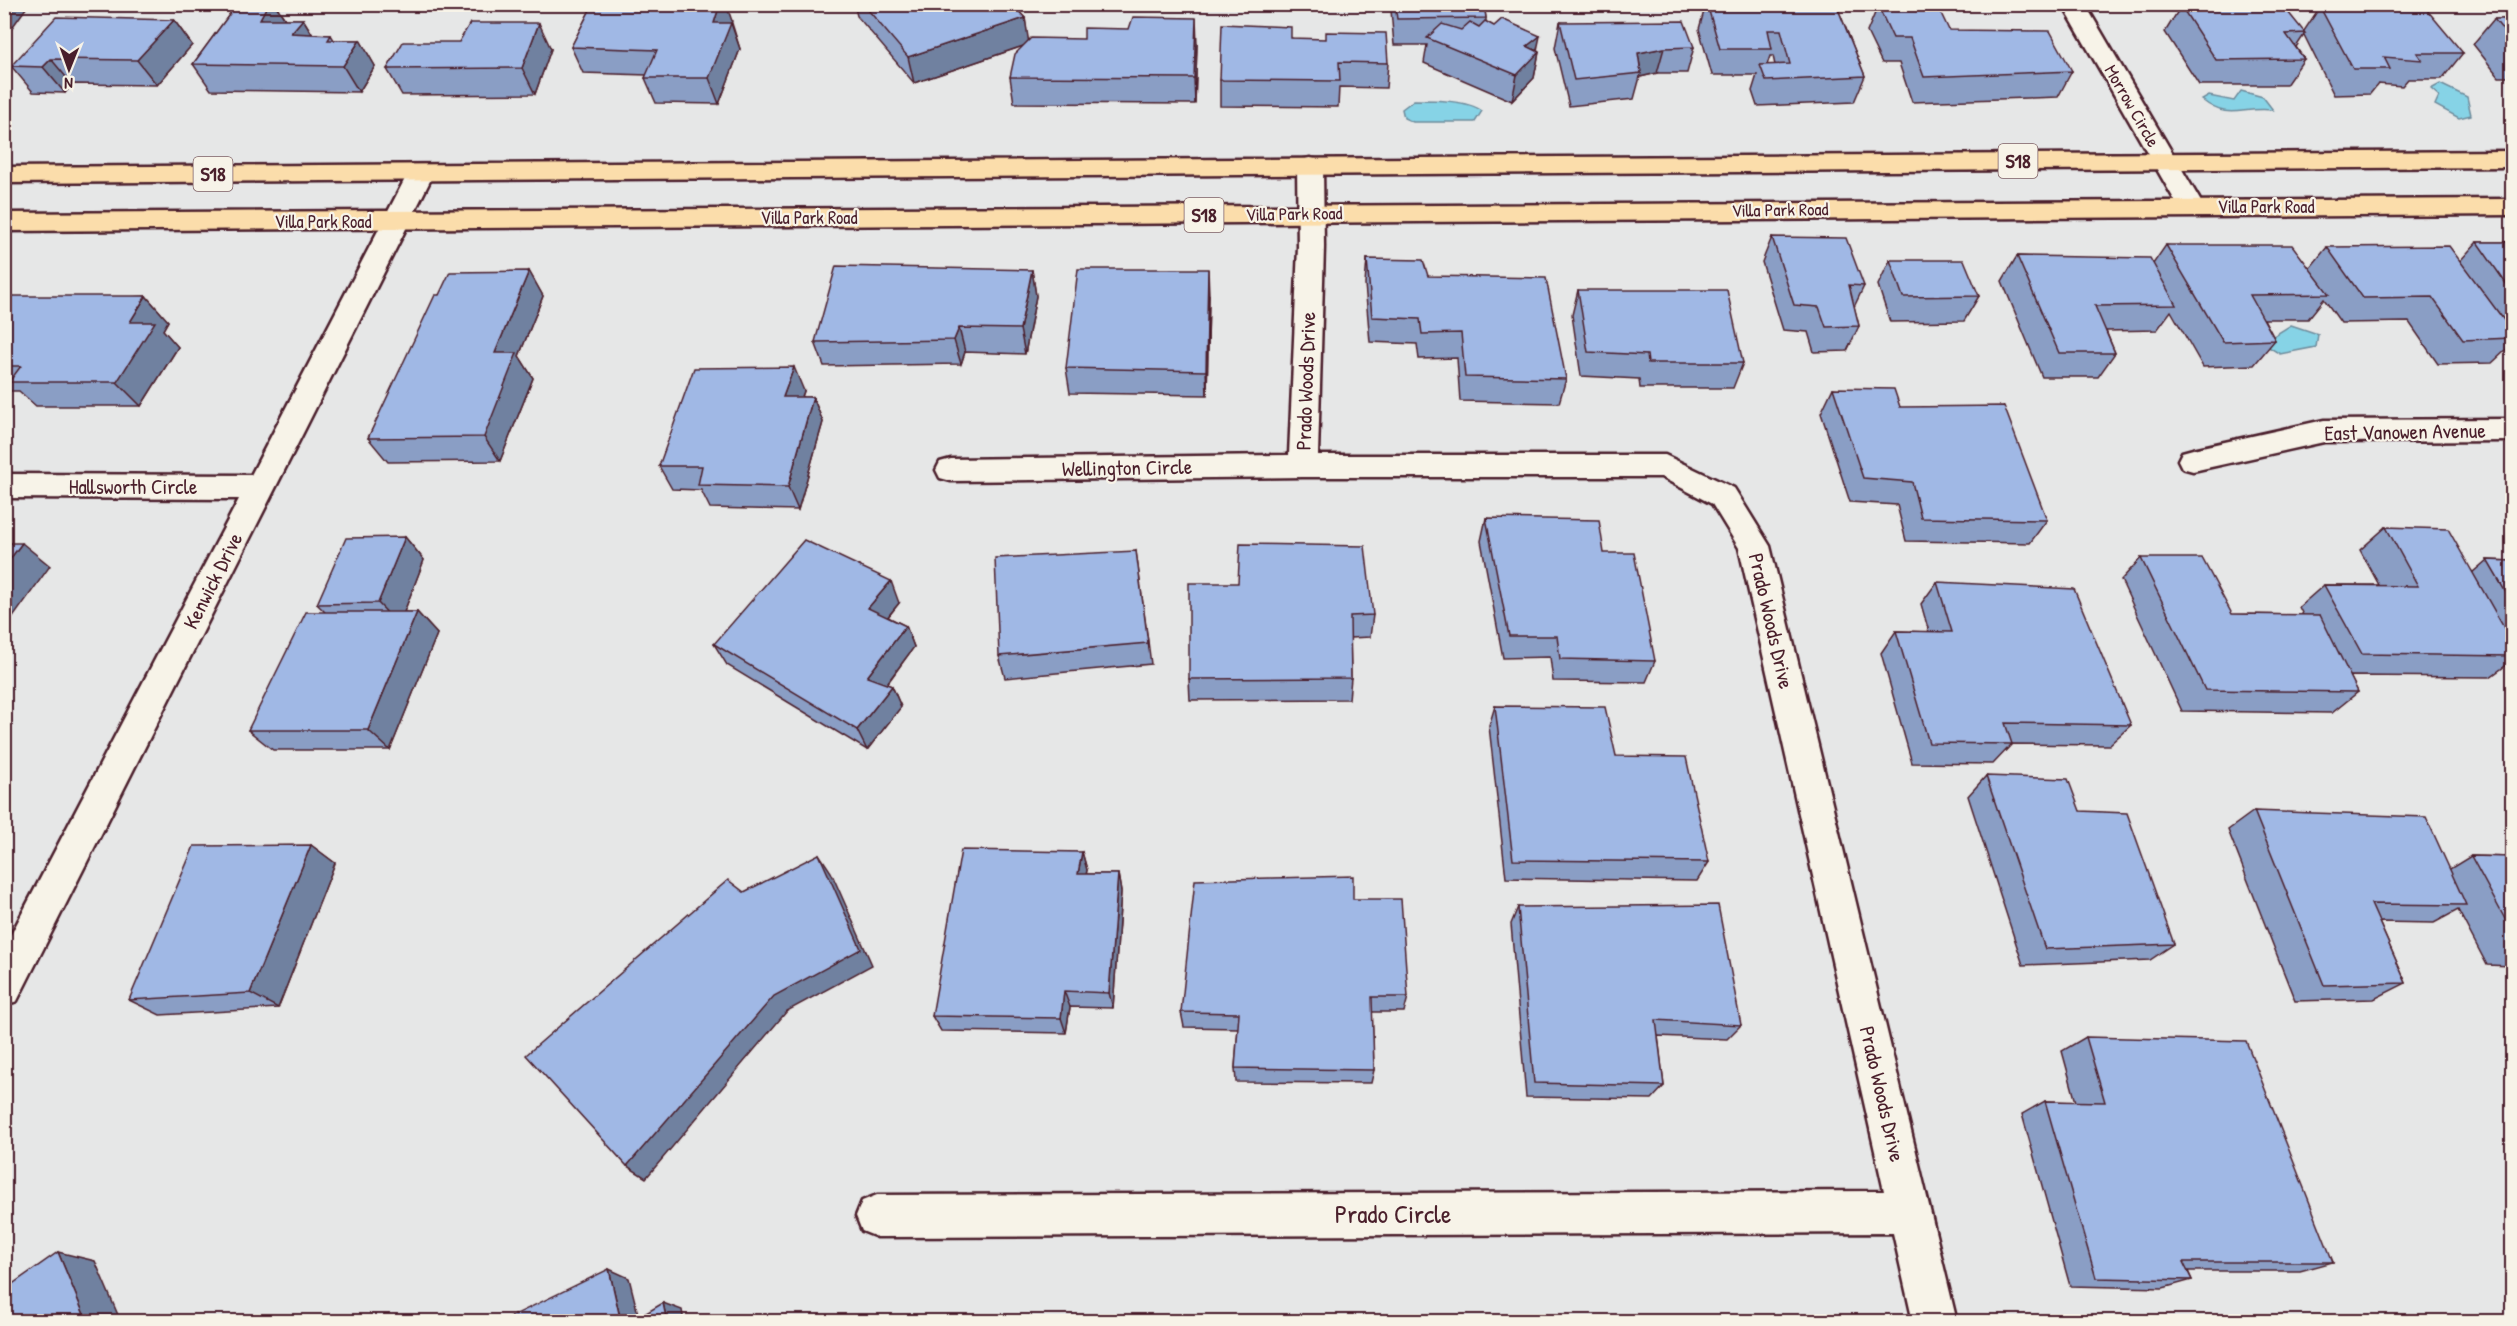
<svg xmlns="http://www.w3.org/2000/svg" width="2517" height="1326" font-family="'Patrick Hand',sans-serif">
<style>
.water{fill:#86d3e6;stroke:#6e8b9b;stroke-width:1.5}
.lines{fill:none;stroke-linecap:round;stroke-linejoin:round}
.minor-casing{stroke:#4a1f2b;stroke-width:5}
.major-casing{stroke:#4a1f2b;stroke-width:5}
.minor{fill:#f7f3e8;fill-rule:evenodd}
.major{fill:#fbddab;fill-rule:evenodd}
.wall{fill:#8a9ec5;stroke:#4a1f2b;stroke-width:1.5;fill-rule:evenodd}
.shaded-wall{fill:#7081a0;stroke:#4a1f2b;stroke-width:1.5}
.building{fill:#a0b8e5;stroke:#4a1f2b;stroke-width:1.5}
.labels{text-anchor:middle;stroke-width:4.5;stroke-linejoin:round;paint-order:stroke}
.far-street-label{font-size:18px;fill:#4a1f2b;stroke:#f7f3e8}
.shield{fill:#f7f3e8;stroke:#7e5f64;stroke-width:1.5}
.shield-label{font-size:20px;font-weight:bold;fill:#4a1f2b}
.street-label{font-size:21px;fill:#4a1f2b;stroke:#f7f3e8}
.near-street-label{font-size:26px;fill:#4a1f2b;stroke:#f7f3e8}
</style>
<rect width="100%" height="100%" fill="#e6e7e7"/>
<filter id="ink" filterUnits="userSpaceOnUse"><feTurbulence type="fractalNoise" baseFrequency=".0167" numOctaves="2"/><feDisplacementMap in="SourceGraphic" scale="12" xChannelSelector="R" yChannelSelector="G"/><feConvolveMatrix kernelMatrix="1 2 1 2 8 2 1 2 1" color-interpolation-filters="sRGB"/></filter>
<g filter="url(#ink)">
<g class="water">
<path d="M2440,84L2467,97L2471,115L2459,118L2435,105L2439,96L2431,89Z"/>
<path d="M2241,91L2263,97L2273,110C2241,106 2230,122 2202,100L2209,96L2234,101Z"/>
<path d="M1414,100C1433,100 1468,100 1482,111L1475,122H1413L1404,118L1402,109Z"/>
<path d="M2291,325L2318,334L2316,347L2280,354L2262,343Z"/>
</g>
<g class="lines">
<g class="minor-casing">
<g id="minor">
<path d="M2062,4H2085L2204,207L2200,213L2191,215L2182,213Z"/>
<path d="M1310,158L1319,160L1323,166L1324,247L1318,455H1665L1734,488L1770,546L1957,1322H1913L1893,1233L877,1237L862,1231L856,1216L862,1201L877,1195L1884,1191L1739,548L1712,504L1661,477H1303L951,481L940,478L936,470L940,462L951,459L1289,455L1298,247L1297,166L1301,160Z"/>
<path d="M421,165L430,167L434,173L17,1001L4,1006V948L239,499L4,498V474L251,475L408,173L412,167Z"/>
<path d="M2512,419V441L2324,442L2193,471L2182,468L2178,460L2182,452L2193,449L2324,420Z"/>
</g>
</g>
<g class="major-casing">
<g id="major">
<path d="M2512,151V167L4,183V167Z"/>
<path d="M2512,199V215L4,231V213Z"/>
</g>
</g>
<use href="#minor" class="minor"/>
<use href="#major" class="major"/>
</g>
<g class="wall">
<path d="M82,4H144L141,8H85Z"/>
<path d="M237,4H275L285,19H303L312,34L331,35L334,40H360L375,66L359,92L211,90L193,64Z"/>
<path d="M593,4H726L740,49L719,104L656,103L645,78L647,75L583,73L571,47Z"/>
<path d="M854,4H1012L1025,18L1028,41L1197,44L1195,104L1014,103L1010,77L1023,46L914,83L857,16Z"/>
<path d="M1392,4H1484L1486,18V22L1539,52L1534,78L1512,101L1424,63L1427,45H1394L1391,10Z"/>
<path d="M1706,4H1836L1865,76L1854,102L1757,106L1752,91L1757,75H1712L1699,29ZM1770,56H1773L1775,65H1767Z"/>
<path d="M1878,6L1949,30L2072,71L2058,97L1912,102L1899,63H1882L1867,32Z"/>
<path d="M2181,6L2304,31L2320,7L2463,53L2442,79H2408L2402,86L2378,84L2370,94L2334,95L2304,35L2296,47L2304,59L2286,85H2199L2165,32Z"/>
<path d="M2494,19H2512V77H2499L2473,44Z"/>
<path d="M174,20L192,45L157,85L72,84L65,93L33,92L11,66Z"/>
<path d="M1560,22L1694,47L1687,73H1657L1640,77L1634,99L1569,106L1555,48Z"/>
<path d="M1291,38L1388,63L1386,88L1339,87L1338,107L1220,106V80Z"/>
<path d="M551,49L535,94L402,95L387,69Z"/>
<path d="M1772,237L1864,286L1854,307L1859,326L1847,351L1814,352L1808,332L1783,330L1762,262Z"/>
<path d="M2477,242H2512V353L2508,348L2492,363L2438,364L2409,322L2341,323L2324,299L2308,319H2264L2275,340L2254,365L2203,367L2171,311L2157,330L2106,331L2115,353L2098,377H2042L2002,281L2017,256L2153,264L2166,245L2310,268L2327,247L2460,261Z"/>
<path d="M1367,259L1428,276L1566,379L1559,403L1460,401L1457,358L1419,359L1417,344L1370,342L1365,284Z"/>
<path d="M1890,260L1979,296L1964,321L1890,322L1878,285Z"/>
<path d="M1032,270L1036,296L1025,354L965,352L961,364L824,366L815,342Z"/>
<path d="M529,271L543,296L519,356L533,378L500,461L388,462L368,438L439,295Z"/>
<path d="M1578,290L1743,363L1733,388H1640L1639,379L1581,376L1572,315Z"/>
<path d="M1209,295L1207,395L1070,393L1066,368Z"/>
<path d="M146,296L168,321L163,330L178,347L141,406H36L19,391H4V304Z"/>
<path d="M1833,388L1900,407L2047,520L2030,543L1906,541L1897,505L1850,502L1821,413Z"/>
<path d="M804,391L802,397H813L823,422L798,510L710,508L701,490L672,489L659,466Z"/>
<path d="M1486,518L1604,553L1655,661L1646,682L1553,681L1550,657L1503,658L1481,541Z"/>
<path d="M2386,527L2473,572L2487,560L2512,561V661L2490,677L2350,676L2358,692L2332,713L2182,711L2121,580L2141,558L2232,614L2303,615L2299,607L2324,585H2379L2360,550Z"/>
<path d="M405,537L424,560L404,612H417L437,634L390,750H273L248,730L325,612L317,604Z"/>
<path d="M1136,551L1151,664L1005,678L999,656Z"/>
<path d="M1937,582L2131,725L2109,745L2012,744L1993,764L1912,763L1881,653L1896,631L1929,632L1921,604Z"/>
<path d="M1238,583L1373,615L1370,637L1350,638L1351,678L1349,699L1190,700L1189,679Z"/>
<path d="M899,603L888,617L906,626L914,647L887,684L892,686L901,707L867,750L727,665L714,644Z"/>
<path d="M1495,706L1616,756L1709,862L1697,881L1506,878L1489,726Z"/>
<path d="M1986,776L2080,811L2174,944L2150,960L2023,965L1968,796Z"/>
<path d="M2254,811L2450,869L2471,856L2512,857V966L2487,965L2458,910L2434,923L2379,922L2406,983L2374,999L2295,1001L2228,830Z"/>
<path d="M311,845L335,863L278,1008L160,1015L129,1000Z"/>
<path d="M1082,852L1087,870L1086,874H1118L1121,892L1113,1008L1070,1007L1066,1033L941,1031L932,1016Z"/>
<path d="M1353,899L1408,997L1404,1012H1372L1374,1070L1371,1083L1236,1082L1235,1068L1238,1028L1184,1027L1181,1012Z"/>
<path d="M1518,907L1741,1025L1727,1039L1658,1036L1664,1086L1652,1099L1526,1097L1511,924Z"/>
<path d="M2086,1037L2333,1262L2300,1271H2188L2192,1280L2163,1288L2070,1286L2022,1114L2045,1101L2076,1102L2062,1051Z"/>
</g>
<g class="shaded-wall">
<path d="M9,4H29L6,36L4,34V10Z"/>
<path d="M268,4H275L288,24L260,19Z"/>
<path d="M720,4H726L732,21L730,25L731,23L740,49L719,104L709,78L714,23Z"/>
<path d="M1025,18L1029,44L914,83L908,57Z"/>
<path d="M1196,18L1197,44L1195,104L1194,78Z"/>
<path d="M303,19L319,45L291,33Z"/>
<path d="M174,20L192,45L157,85L137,60Z"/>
<path d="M539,23L551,49L535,94L522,68Z"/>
<path d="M1540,36L1536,55L1539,52L1534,78L1512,101L1517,75L1527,46Z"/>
<path d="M360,40L375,66L359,92L343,66Z"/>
<path d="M1664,48L1657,73L1640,77L1641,73L1638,53Z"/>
<path d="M51,59L72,84L65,93L43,67Z"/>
<path d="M1208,269L1209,295L1207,395L1206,371Z"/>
<path d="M1032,270L1036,296L1025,354L1020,329Z"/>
<path d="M529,271L543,296L519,356L533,378L500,461L484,437L495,353Z"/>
<path d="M146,296L168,321L163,330L178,347L141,406L117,382L130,322Z"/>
<path d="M959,328L965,352L961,364L954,340Z"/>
<path d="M794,367L804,391L793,421L783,397Z"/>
<path d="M813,397L823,422L798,510L788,487Z"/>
<path d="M405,537L424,560L399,625L378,603Z"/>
<path d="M22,543L50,566L4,630V567Z"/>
<path d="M891,581L899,603L877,630L868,608Z"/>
<path d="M417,612L437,634L390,750L368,730Z"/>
<path d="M906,626L914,647L876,698L867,677Z"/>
<path d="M892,686L901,707L867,750L857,730Z"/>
<path d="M311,845L335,863L278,1008L250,993Z"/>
<path d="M1082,852L1087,870L1083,891L1078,874Z"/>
<path d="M819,854L831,872L872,965L787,1011L646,1178L627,1166Z"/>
<path d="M1118,874L1121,892L1113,1008L1109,993Z"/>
<path d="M1064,991L1070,1007L1066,1033L1061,1018Z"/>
<path d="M58,1252L95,1261L121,1322H87Z"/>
<path d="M609,1269L629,1278L640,1322H621Z"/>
<path d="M663,1303L682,1310L684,1322H667Z"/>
</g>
<g class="building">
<path d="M4,4H9L4,10Z"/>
<path d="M237,4H268L260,19H303L291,33L331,35L328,40H360L343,66L193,64Z"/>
<path d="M593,4H720L714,23H731L709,78H645L657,50L571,47Z"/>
<path d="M863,4H1012L1025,18L908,57Z"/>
<path d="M1395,4H1484L1486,18L1397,19Z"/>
<path d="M1707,4H1836L1865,76L1766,81L1760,65L1790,64L1781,30H1768L1772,49H1720Z"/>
<path d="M1937,5L1949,30L2050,31L2072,71L1924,77L1910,38H1893L1878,6Z"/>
<path d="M2181,6L2284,7L2305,33L2286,34L2304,59L2216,60Z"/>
<path d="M2320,7L2427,10L2463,53H2417L2422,60L2384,57L2390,69H2353Z"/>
<path d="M56,17L174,20L137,60L51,59L43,67L11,66Z"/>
<path d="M1133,17L1196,18L1194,78L1010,77L1015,54L1031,38L1084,39V28L1129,29Z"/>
<path d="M1502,19L1540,36L1527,46L1539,52L1517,75L1427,38L1442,24L1461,30L1470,22L1479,27L1485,21L1494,26Z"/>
<path d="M2494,19H2512V41Z"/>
<path d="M1684,21L1694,47L1664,48L1638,53L1641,73L1574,80L1560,22Z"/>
<path d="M470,23H539L522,68L387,69L403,42H459Z"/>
<path d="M1222,24L1291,27V38L1326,39V32L1386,33L1388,63L1339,62L1340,81L1220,80Z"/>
<path d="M1772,237L1846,238L1864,286L1849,285L1859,326L1826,327L1819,307L1794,305Z"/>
<path d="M2477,242H2512V292Z"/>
<path d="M2166,245H2292L2329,294L2250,295L2275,340L2223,342Z"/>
<path d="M2449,246L2512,331V338L2463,340L2432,297L2363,298L2327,247Z"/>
<path d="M2017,256L2150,258L2176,305L2095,306L2115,353H2059Z"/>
<path d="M1367,259L1423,260L1428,276L1546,278L1566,379L1465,377L1461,333L1422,334L1420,319L1372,317Z"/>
<path d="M1890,260H1964L1979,296L1903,297Z"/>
<path d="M836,266L1032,270L1020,329L959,328L954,340L815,342Z"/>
<path d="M1078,269H1208L1206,371L1066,368Z"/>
<path d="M529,271L495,353H517L484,437L368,438L435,295H439L450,272Z"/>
<path d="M1578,290H1727L1743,363H1648L1647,355L1588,352Z"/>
<path d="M10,296H146L130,322H155L117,382H9L21,366H4V304Z"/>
<path d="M794,367L783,397H813L788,487L698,485L702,466H659L694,368Z"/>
<path d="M1833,388L1894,389L1900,407L2004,406L2047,520L1921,518L1912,482L1863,478Z"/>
<path d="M1486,518L1599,520L1604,553H1634L1655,661L1560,659L1557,636H1509Z"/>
<path d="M2386,527L2448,529L2512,642V656L2362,654L2324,585L2418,586Z"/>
<path d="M405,537L378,603L317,604L346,538Z"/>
<path d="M804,540L891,581L868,608L906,626L867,677L892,686L857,730L714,644Z"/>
<path d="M4,543H22L4,567Z"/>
<path d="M1240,544L1365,546L1373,615L1350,616L1351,678L1189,679V583H1238Z"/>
<path d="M1136,551L1148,643L999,656L995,558Z"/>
<path d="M2141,558H2202L2232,614L2320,615L2358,692L2205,690Z"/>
<path d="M2487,560L2512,561V603Z"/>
<path d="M1937,582L2074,589L2131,725L2005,723L2012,744L1929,743L1896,631L1952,632Z"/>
<path d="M306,612H417L368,730H248Z"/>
<path d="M1495,706L1605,707L1616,756L1686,757L1709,862L1513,860Z"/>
<path d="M1986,776L2068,779L2080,811L2127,813L2174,944L2045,949Z"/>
<path d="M2254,811L2426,817L2466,905L2371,904L2406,983L2324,985Z"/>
<path d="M311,845L250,993L129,1000L194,846Z"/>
<path d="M961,850L1082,852L1078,874H1118L1109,993L1064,991L1061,1018L932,1016Z"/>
<path d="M819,854L861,949L774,996L627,1166L526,1055L728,880L744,892Z"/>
<path d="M2471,856L2512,857V932Z"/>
<path d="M1353,876V899H1401L1408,997H1372L1374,1070L1235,1068L1239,1013L1181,1012L1195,880Z"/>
<path d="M1718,905L1741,1025L1656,1020L1664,1086L1534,1083L1518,907Z"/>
<path d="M2086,1037L2246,1041L2333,1262H2183L2192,1280L2096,1278L2045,1101L2105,1102Z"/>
<path d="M58,1252L87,1322H4V1290Z"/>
<path d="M609,1269L621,1322H500Z"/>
<path d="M663,1303L667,1322H631Z"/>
</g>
</g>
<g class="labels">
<g class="far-street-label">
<text transform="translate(2132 106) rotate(60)" y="6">Morrow Circle</text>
<text x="2266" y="213">Villa Park Road</text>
<text transform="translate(1780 210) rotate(-1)" y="6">Villa Park Road</text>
<text transform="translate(1294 214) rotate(-1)" y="6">Villa Park Road</text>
<text x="809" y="224">Villa Park Road</text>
<text x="323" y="228">Villa Park Road</text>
</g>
<g class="shield">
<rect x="1998.5" y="144" width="39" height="34" rx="4.5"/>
<rect x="193.5" y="157" width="39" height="34" rx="4.5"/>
<rect x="1184.5" y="198" width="39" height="34" rx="4.5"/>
</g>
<g class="shield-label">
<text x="2018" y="168">S18</text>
<text x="213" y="181">S18</text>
<text x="1204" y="222">S18</text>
</g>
<g class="street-label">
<text transform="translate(1306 381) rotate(-88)" y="7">Prado Woods Drive</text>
<text transform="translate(2405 432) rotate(-1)" y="7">East Vanowen Avenue</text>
<text transform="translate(1127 468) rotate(-1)" y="7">Wellington Circle</text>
<text x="133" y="494">Hallsworth Circle</text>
<text transform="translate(213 581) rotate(-63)" y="7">Kenwick Drive</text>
<text transform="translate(1771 621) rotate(77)" y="7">Prado Woods Drive</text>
<text transform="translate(1882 1094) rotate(77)" y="7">Prado Woods Drive</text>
</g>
<g class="near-street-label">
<text x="1393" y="1223">Prado Circle</text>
</g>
</g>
<rect width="2517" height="1326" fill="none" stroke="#f7f3e8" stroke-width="24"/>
<rect x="12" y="12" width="2493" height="1302" fill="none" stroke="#4a1f2b" stroke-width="2" filter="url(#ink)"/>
<g transform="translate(69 69) rotate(181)" stroke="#f7f3e8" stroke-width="4.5" paint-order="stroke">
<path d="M0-4.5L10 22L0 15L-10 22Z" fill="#4a1f2b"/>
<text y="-9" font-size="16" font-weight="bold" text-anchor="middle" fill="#4a1f2b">N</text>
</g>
</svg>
